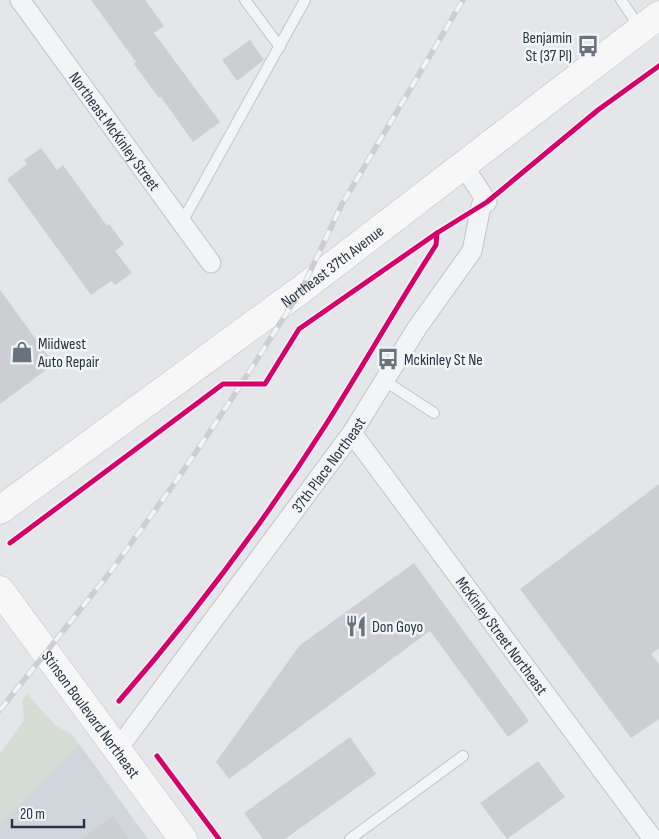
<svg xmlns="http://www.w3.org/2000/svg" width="659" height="839" font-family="'Sofia Sans Condensed',sans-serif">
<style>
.built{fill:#d1d6dc}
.green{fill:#d5ddd4}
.building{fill:#ccced1}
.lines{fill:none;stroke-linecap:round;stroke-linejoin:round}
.lane-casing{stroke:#c2c4c7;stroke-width:12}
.street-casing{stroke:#c2c4c7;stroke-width:21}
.secondary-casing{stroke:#c2c4c7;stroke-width:29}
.lane{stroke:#f3f4f6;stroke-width:10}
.street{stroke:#f3f4f6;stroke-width:19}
.secondary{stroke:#f7f7f7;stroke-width:28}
.rail-casing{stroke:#ccced1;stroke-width:5.5}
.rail{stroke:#f1f5f8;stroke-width:4;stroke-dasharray:11;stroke-linecap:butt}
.cycleway-casing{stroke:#f1f5f8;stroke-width:8}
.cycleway{stroke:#d6006c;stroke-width:5}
.labels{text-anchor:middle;stroke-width:5;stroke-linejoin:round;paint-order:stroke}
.poi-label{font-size:16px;fill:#293544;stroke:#f1f5f8;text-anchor:start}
.street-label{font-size:16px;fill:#293544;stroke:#f1f5f8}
</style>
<rect width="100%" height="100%" fill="#e4e6e9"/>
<path class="built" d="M79,744L148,839H0V824Z"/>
<path class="green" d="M27,694L56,726L72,734L79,744L0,824V754L24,720L22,700Z"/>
<g class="building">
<path d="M91,0H145L164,26L154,33L220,122L193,142L161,97L159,98L134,64L136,62Z"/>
<path d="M250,40L264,60L237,81L222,60Z"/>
<path d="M41,148L57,170L63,165L107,226L109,224L124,244L115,251L132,273L115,285L111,281L91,295L7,179L27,164L24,160Z"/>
<path d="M0,290L54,364L0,404Z"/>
<path d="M659,484V648L651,654L659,664V719L631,738L520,589Z"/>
<path d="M414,563L529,721L508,737L430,631L229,779L216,762L300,645Z"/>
<path d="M350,737L376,774L285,839H263L244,813Z"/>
<path d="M538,761L565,797L507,839L480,803Z"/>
<path d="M113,817L129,839H82L105,822Z"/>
</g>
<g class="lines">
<g class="lane-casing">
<g id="lane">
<path d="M245,0L280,47"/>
<path d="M621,0L640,28"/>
<path d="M182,222L305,0"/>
<path d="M385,381L434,413"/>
<path d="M350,839L463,756"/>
</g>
</g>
<g class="street-casing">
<g id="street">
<path id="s1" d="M20,0L211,263"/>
<path id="s2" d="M352,433L653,839"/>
<path id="s3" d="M117,750L352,433L417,328L472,251L481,206L487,202L463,165"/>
</g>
</g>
<g class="secondary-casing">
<g id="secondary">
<path id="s4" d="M0,510L302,289L659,15"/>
<path id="s5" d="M0,590L183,839"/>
</g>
</g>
<use href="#lane" class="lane"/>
<use href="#street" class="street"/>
<use href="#secondary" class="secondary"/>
<g class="rail-casing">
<path id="rail" d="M0,710L111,571L179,477L233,397L302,289L341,206L463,0"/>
</g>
<use href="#rail" class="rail"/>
<g class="cycleway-casing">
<g id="cycleway">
<path d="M10,543L223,384H265L299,329L437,233L487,202L598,110L659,66"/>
<path d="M119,701C194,615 264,522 325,426C363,366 398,304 436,245L437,233"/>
<path d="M157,756L219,839"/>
</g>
</g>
<use href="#cycleway" class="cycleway"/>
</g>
<defs>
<g id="bus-bare" transform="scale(1.725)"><path d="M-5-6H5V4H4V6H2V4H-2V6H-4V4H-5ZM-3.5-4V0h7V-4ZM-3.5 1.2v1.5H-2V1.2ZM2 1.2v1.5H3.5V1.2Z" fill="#6a737e" stroke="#f1f5f8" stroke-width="2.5" paint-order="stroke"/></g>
<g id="shop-bare" transform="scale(1.725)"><path d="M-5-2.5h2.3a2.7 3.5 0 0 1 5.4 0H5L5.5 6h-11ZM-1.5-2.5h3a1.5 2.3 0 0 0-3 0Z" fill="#6a737e" stroke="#f1f5f8" stroke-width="2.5" paint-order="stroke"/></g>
<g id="restaurant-bare" transform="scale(1.725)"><path d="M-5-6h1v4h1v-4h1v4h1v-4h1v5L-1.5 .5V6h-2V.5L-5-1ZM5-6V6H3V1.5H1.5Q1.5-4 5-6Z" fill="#6a737e" stroke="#f1f5f8" stroke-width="2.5" paint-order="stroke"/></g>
</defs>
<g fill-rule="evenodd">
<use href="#bus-bare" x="588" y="46"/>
<use href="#shop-bare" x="22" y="352"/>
<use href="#bus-bare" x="388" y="359"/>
<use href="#restaurant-bare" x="356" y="626"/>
</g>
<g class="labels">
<g class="poi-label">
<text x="572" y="43" text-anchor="end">Benjamin<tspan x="572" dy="18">St (37 Pl)</tspan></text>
<text x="38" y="349">Miidwest<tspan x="38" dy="18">Auto Repair</tspan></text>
<text x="404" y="365">Mckinley St Ne</text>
<text x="372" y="632">Don Goyo</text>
</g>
<g class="street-label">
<text dy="6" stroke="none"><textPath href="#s1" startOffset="162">Northeast McKinley Street</textPath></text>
<text dy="6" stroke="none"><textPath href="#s4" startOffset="412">Northeast 37th Avenue</textPath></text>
<text dy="6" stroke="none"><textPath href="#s3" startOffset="355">37th Place Northeast</textPath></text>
<text dy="6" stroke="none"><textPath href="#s2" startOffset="252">McKinley Street Northeast</textPath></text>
<text dy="6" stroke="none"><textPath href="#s5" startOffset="154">Stinson Boulevard Northeast</textPath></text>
</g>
</g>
<path d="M12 819v8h72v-8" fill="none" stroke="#293544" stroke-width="2.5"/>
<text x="20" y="819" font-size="15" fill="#293544" stroke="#f1f5f8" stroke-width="4" paint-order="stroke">20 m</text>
</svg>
